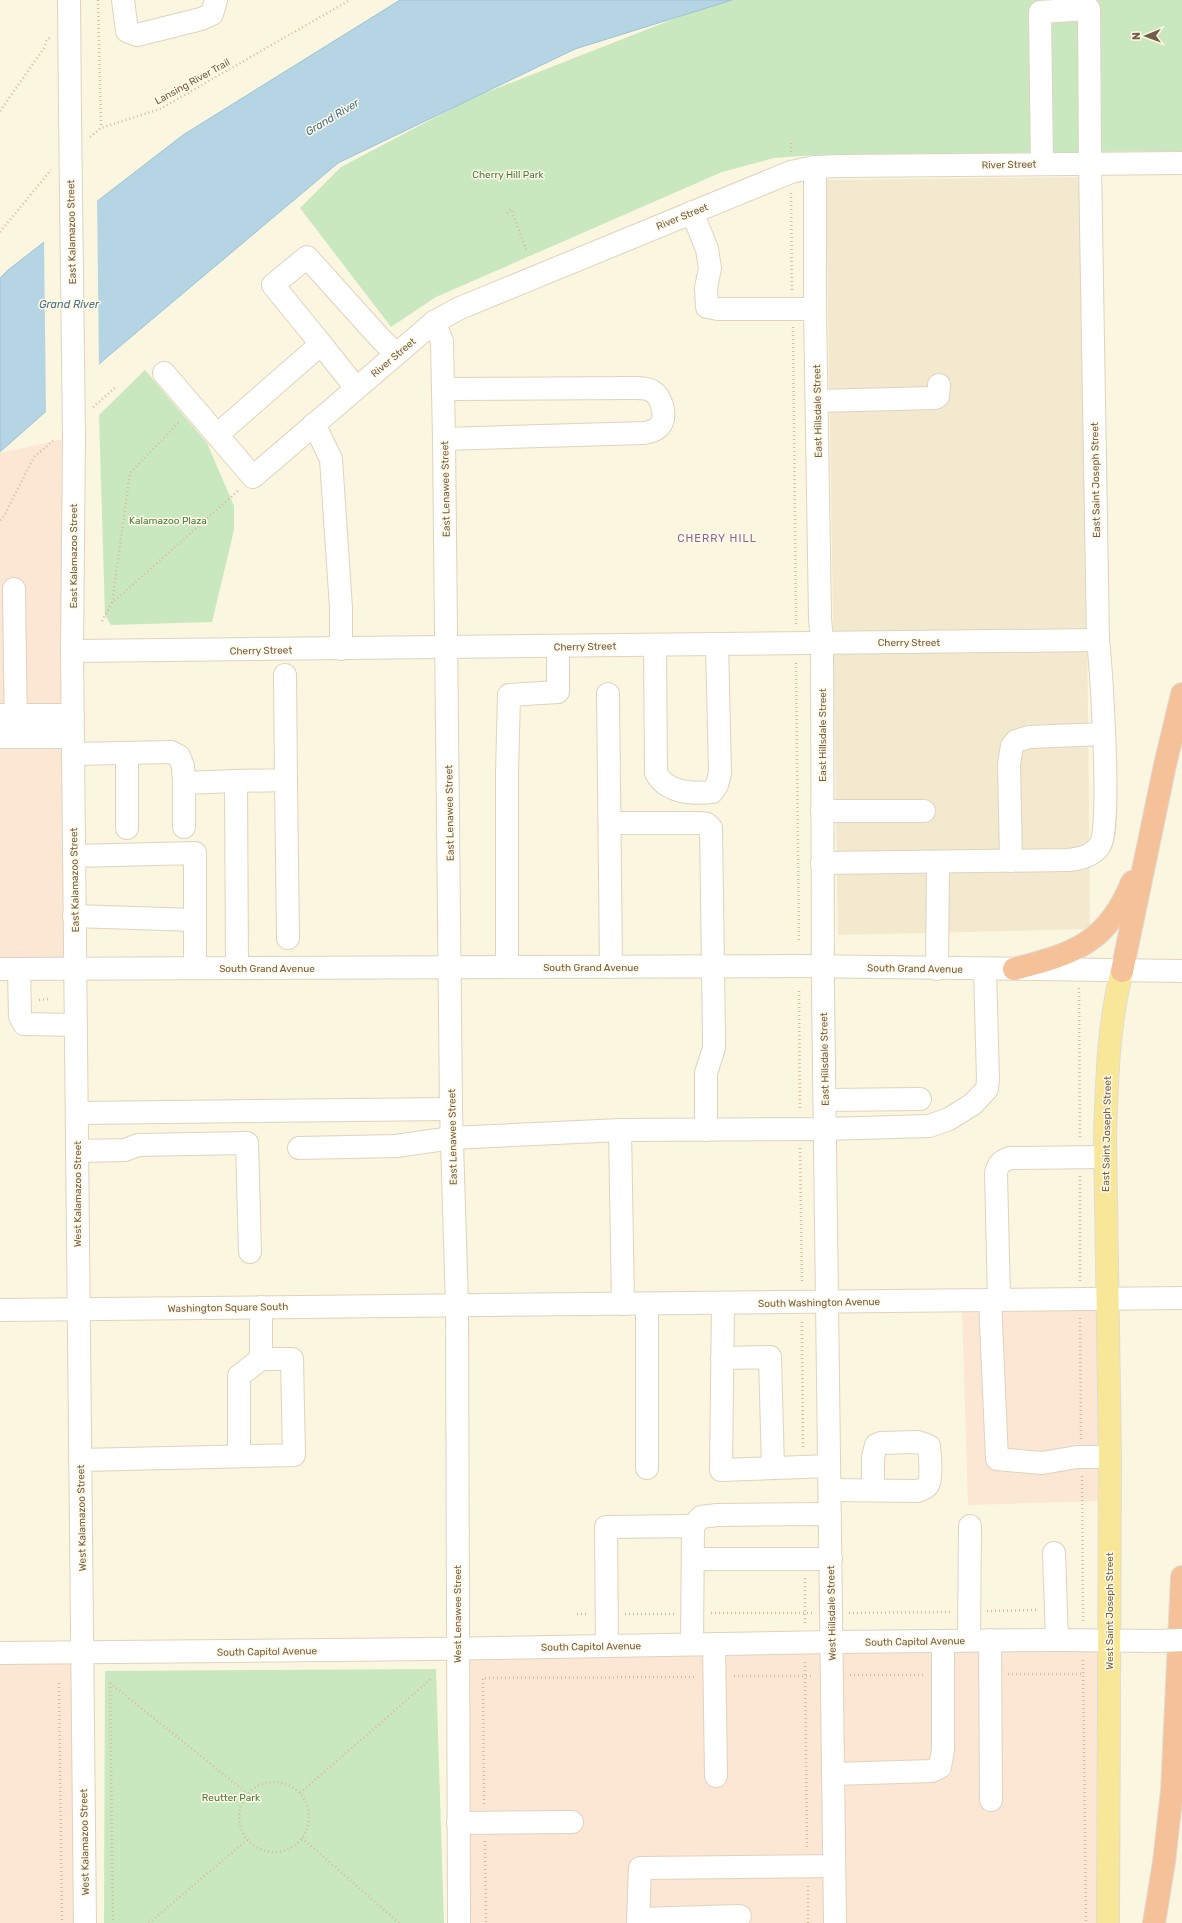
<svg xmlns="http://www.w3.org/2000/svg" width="1182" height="1923" font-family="Rubik,sans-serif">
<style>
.residential{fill:#f3e9cf}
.commercial{fill:#fce7d4}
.green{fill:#c9e8c0}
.water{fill:#b6d5e4;stroke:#9cc2d6}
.pier{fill:#fbf6e0}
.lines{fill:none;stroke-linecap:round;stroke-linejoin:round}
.minor-casing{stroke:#dfd3bd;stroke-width:24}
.major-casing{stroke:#e0dcd7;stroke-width:24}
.highway-casing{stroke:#e0dcd7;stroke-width:24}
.path{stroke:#d5bc9c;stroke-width:2.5;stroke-dasharray:1 3;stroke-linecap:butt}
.minor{stroke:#fff;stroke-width:22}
.major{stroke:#f9e799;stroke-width:22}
.highway{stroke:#f5c198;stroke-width:22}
.minor-bridge-casing{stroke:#dfd3bd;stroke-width:24;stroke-linecap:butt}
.minor-bridge{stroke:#fff;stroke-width:22}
.labels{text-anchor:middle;stroke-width:3;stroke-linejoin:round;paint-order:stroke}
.street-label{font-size:10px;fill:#725e48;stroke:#fff9e6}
.park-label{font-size:10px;fill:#4a7d43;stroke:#fff9e6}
.water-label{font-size:11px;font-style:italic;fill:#46738b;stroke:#fff9e6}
.neighbourhood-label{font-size:11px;letter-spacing:1px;fill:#8d6495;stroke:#fff9e6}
</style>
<rect width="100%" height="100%" fill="#fbf6e0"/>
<path class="residential" d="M1083,177L1090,929L838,935L826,180Z"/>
<g class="commercial">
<path d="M74,437L75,968L0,965V453Z"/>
<path d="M1098,1308L1105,1501L968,1505L962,1309Z"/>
<path d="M1108,1641L1110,1923H459L457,1648Z"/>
<path d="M0,1653H82L85,1923H0Z"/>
</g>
<g class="green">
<path d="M722,0H1182V151L817,155L774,158L722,172L436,297L391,327L300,208L341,167L472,98Z"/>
<path d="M145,370L207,443L234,506V530L212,622L111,625L105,615L99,415Z"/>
<path d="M436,1669L444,1923H104L105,1671Z"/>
</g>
<path class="water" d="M400,0H732L575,49L338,163L106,358L0,452V278L8,270L183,135Z"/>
<path class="pier" d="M97,198L99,367L46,414L44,239Z"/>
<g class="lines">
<g class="minor-casing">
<g id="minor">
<path d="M69,0L70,114"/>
<path d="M123,0L127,31L137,35L201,19L212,14L216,0"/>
<path d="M815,167V309L820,618L822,643L823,991L835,1923"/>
<path d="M692,212L707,249L710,268L706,288L707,307L718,309H815"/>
<path d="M434,322L442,341L444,439L451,1109L457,1306L459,1923"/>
<path d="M321,344L273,285L307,257L379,337L396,354"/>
<path d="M164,373L253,477L434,322L460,308L791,172L815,167L840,166L1182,163"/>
<path d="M443,389L634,388C640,388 647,388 652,391C661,396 666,413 662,422C659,430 650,432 644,433L444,439"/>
<path d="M817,401L935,398L938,396L939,385"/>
<path d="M314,424L331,459L341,608V649"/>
<path d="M217,435L321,344L356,388"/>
<path d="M74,437L72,651L85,1923"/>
<path d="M14,589L16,737"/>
<path d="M655,645L656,773C667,793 691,794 712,792L717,785L720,773L717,644"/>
<path d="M72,651L1098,640"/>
<path d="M608,694L611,967"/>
<path d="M0,715H73"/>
<path d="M0,737H73"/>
<path d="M127,753V828"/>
<path d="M73,754L171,752L179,756L183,766L184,783L236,781"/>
<path d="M286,780L288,938"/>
<path d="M184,783V827"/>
<path d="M822,811H924"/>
<path d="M610,823H699L707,824L711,828L714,1037V1048L706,1073V1130"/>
<path d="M74,856L195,853V968"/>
<path d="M1011,861L1009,764L1012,746L1016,741L1029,737L1103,734"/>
<path d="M822,863L1068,860C1080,859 1093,856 1100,845C1112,829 1101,669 1098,640L1090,163L1089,9L1040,12L1042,164"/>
<path d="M74,916L195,920"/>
<path d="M507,967V773L509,695L558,692V647"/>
<path d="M237,968L236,781L286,780L285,675"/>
<path d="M0,969L799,966L1182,971"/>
<path d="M19,969L20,1016L24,1024L76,1025"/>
<path d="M937,969L938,862"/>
<path d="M825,1100L920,1099"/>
<path d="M77,1113L451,1109"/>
<path d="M299,1148L396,1146L452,1138L620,1130"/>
<path d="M77,1151L125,1150L138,1145L247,1143L250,1252"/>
<path d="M999,1299L996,1173C998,1164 1001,1161 1010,1158L1105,1157"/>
<path d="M990,1300L997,1459L1042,1463L1077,1457H1110"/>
<path d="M723,1303L721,1470L829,1466"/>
<path d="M623,1304L620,1130L825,1129L929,1126L949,1119L973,1104L987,1089L988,1079L985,969"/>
<path d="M647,1304V1468"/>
<path d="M0,1310L1182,1298"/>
<path d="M722,1358L770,1357L773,1468"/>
<path d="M239,1456V1376L261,1359V1307"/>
<path d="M80,1460L294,1455L292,1359H261"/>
<path d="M830,1490L917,1491C921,1490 926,1488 928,1485C932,1478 930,1454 929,1446L918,1442L881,1443L876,1445L873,1457V1490"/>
<path d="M693,1526L701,1517L717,1515L830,1514"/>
<path d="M1054,1553L1057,1640"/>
<path d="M693,1559H831"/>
<path d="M969,1640L970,1526"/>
<path d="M990,1640L991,1800"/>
<path d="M714,1644L716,1776"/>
<path d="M607,1646L606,1527L693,1526L692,1644"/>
<path d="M0,1653L432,1649L832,1642L1057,1640L1157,1641"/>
<path d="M833,1774L932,1771L940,1767L943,1750V1641"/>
<path d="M458,1823L572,1822"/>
<path d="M639,1919L740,1916"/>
<path d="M638,1923L640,1868L834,1866"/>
</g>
</g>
<g class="major-casing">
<path id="major" d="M1108,1923L1110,1457L1105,1135C1107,1080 1108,1025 1122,971"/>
</g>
<g class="highway-casing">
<g id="highway">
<path d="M1014,969C1073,954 1108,943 1132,882"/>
<path d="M1122,971L1165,765L1182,694"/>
<path d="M1154,1923L1164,1862L1172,1791L1182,1577"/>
</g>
</g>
<g class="path">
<path d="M98,0L101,127"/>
<path d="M0,111L44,48L47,39L50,38"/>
<path d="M90,137L101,128L160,109L350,0"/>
<path d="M791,152V142"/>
<path d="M791,193L792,290"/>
<path d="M507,213L511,209L527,252"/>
<path d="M0,232L51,170"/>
<path d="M793,327L796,624"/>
<path d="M93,407L117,386"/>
<path d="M0,520L4,516L34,457L55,439"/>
<path d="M112,603L130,473L180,421"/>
<path d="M102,621L112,603L239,490"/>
<path d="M796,663L799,942"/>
<path d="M1079,988L1080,1139"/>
<path d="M799,991L800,1111"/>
<path d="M39,1000L49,999"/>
<path d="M800,1148L802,1283"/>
<path d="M1080,1281V1176"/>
<path d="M1080,1318L1081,1439"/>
<path d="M802,1322L803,1449"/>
<path d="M1082,1476L1083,1621"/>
<path d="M805,1578V1625"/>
<path d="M987,1611L1036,1610"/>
<path d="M711,1613H812"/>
<path d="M849,1613L950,1612"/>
<path d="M577,1614H588"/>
<path d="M625,1614H674"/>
<path d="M1083,1660L1086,1923"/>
<path d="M805,1662L807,1849"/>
<path d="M1008,1674H1084"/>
<path d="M850,1675H925"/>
<path d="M734,1676H813"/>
<path d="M59,1683L62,1923"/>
<path d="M110,1683L113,1923"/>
<path d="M110,1683L247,1793"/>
<circle cx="274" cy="1817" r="35"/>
<path d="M300,1793L432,1678"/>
<path d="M484,1804L483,1678L695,1677"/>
<path d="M302,1838L399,1923"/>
<path d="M485,1841L486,1923"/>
<path d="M808,1886V1923"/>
<path d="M149,1923L247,1840"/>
</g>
<use href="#minor" class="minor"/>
<use href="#major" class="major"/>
<use href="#highway" class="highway"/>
<g class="minor-bridge-casing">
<g id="minor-bridge">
<path d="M70,114L74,437"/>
<path d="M1157,1641L1182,1640"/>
</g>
</g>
<use href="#minor-bridge" class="minor-bridge"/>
</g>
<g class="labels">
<g class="street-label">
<text transform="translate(192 81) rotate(-29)" y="4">Lansing River Trail</text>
<text transform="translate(1009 164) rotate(-1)" y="4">River Street</text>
<text transform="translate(682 216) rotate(-22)" y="4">River Street</text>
<text transform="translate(71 232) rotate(-91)" y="4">East Kalamazoo Street</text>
<text transform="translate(393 357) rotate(-40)" y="4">River Street</text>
<text transform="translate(817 411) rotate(-91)" y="4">East Hillsdale Street</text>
<text transform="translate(1095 480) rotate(-91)" y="4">East Saint Joseph Street</text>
<text transform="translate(445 489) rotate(-91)" y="4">East Lenawee Street</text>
<text transform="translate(73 556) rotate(-90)" y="4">East Kalamazoo Street</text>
<text x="909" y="646">Cherry Street</text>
<text transform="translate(585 646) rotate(-1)" y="4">Cherry Street</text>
<text transform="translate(261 650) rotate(-1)" y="4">Cherry Street</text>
<text transform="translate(822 735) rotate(-90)" y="4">East Hillsdale Street</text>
<text transform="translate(449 813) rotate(-91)" y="4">East Lenawee Street</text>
<text transform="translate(74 880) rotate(-91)" y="4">East Kalamazoo Street</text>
<text x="591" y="971">South Grand Avenue</text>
<text x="267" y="972">South Grand Avenue</text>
<text transform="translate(915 968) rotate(1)" y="4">South Grand Avenue</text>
<text transform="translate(824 1059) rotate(-91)" y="4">East Hillsdale Street</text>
<text transform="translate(1106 1134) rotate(-89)" y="4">East Saint Joseph Street</text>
<text transform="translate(452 1137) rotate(-91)" y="4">East Lenawee Street</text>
<text transform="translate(77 1194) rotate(-90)" y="4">West Kalamazoo Street</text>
<text transform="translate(819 1302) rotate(-1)" y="4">South Washington Avenue</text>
<text transform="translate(228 1307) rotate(-1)" y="4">Washington Square South</text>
<text transform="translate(81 1518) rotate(-91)" y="4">West Kalamazoo Street</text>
<text transform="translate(1109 1611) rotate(-90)" y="4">West Saint Joseph Street</text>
<text transform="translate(831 1613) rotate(-91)" y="4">West Hillsdale Street</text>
<text transform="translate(457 1614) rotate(-90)" y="4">West Lenawee Street</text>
<text transform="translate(915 1641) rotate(-1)" y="4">South Capitol Avenue</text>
<text transform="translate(591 1646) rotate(-1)" y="4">South Capitol Avenue</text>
<text transform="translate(267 1651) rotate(-1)" y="4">South Capitol Avenue</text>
<text transform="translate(84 1842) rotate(-91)" y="4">West Kalamazoo Street</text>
</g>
<g class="park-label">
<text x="508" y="178">Cherry Hill Park</text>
<text x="168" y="524">Kalamazoo Plaza</text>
<text x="231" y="1801">Reutter Park</text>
</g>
<g class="water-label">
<text transform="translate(332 117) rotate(-31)" y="4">Grand River</text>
<text x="69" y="308">Grand River</text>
</g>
<g class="neighbourhood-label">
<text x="717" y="542">CHERRY HILL</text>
</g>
</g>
<g transform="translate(1146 36) rotate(269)" stroke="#fff9e6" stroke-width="3" paint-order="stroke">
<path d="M0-3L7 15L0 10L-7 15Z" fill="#725e48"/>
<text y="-6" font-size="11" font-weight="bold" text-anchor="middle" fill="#725e48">N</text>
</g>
</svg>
